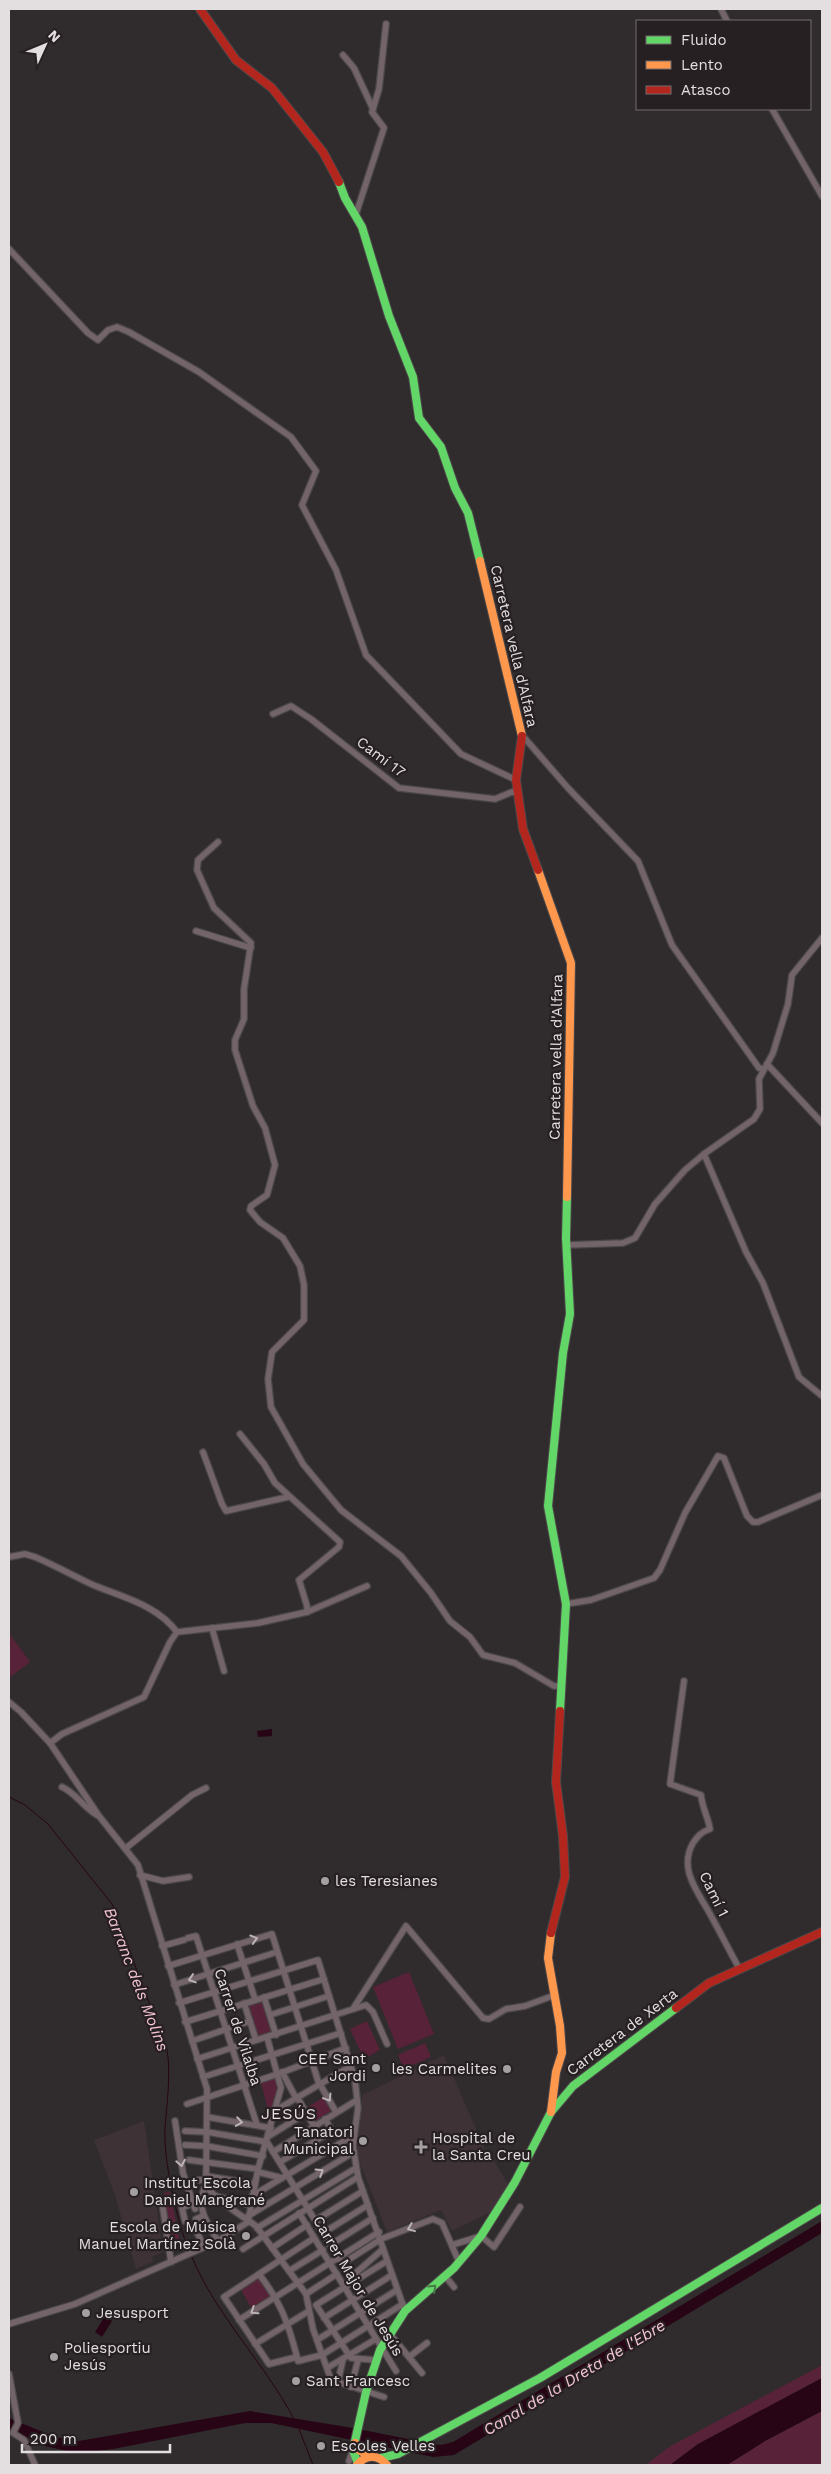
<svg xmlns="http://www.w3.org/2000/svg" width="831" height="2474" font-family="'Work Sans',sans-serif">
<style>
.built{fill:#3e3236}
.green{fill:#582339}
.water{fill:#270514}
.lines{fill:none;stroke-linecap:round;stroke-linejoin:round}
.stream{stroke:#270514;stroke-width:1}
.street-casing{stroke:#4c4849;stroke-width:8}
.fast-casing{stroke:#4c4849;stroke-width:10}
.slow-casing{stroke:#4c4849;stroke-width:10}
.jam-casing{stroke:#4c4849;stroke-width:10}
.street{stroke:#736469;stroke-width:5.5}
.fast{stroke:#63d668;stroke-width:8}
.slow{stroke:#ff974d;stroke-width:8}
.jam{stroke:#b3261e;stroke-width:8}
.oneway{stroke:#bcb3b6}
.oneway2{stroke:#457b45}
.poi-dot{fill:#a49fa1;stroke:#272022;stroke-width:2}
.labels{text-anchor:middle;stroke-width:4.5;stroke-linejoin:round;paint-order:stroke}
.street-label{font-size:15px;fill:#e3dedf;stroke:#272022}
.poi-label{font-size:15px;fill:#e3dedf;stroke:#272022;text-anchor:start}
.water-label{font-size:16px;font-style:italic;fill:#f3c4d3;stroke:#272022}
.neighbourhood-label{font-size:16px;letter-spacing:1px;fill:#eadfe2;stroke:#272022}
</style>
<rect width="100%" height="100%" fill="#302b2d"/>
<g class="built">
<path d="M444,2055L486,2152L491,2156L508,2184L491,2212L452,2231L441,2210L387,2232L357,2155L362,2095Z"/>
<path d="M144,2121L163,2252L152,2257L154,2261L136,2269L115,2195L94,2140Z"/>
</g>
<g class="green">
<path d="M9,1633L30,1662L9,1678Z"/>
<path d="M409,1972L434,2034L398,2049L373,1987Z"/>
<path d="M263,2000L273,2032L257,2037L247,2004Z"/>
<path d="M367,2021L380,2050L364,2059L350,2029Z"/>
<path d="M425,2043L431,2057L404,2069L398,2055Z"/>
<path d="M277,2077L280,2084L270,2118L261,2082Z"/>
<path d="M324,2097L332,2110L314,2122L306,2108Z"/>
<path d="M170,2192L181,2248L174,2250L164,2193Z"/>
<path d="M256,2278L260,2279L270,2294V2298L252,2309L240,2288Z"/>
<path d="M822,2365V2378L698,2444L670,2465H646L669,2447Z"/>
<path d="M822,2411V2465H727L765,2441Z"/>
</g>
<g class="water">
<path d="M272,1729V1736L258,1737L257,1731Z"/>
<path d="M822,2221V2233L454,2455L433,2457L271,2423H245L113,2449L88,2452L67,2451L45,2446L9,2429V2418L55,2437L79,2441L250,2411L353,2428L428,2443L441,2445L453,2442Z"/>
<path d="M105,2316L112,2321L102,2337L95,2332Z"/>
<path d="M822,2378V2411L765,2441L727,2465H670L698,2444Z"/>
</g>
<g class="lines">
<g class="stream">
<path d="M9,1797L25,1805L48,1824L112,1904L167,2050C171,2071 167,2105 165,2127C163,2160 177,2221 189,2251"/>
<path d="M191,2255C216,2316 265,2363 295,2421"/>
<path d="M299,2429L313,2465"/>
</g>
<g class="street-casing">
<g id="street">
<path d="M721,9L727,21"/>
<path d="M343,55L354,68L373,109"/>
<path d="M772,109L822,196"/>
<path d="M356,214L384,128L372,112L379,89L386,24"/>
<path d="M9,249L88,333L98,340L108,330L117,327L129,332L199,372L291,437L316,471L302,505L336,570L366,655L461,754L516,780"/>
<path d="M273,714L291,706L311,719L399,788L495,799L512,792L517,793"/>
<path d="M522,735L568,788L638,861L672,945L759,1068L764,1069"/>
<path d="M218,842L198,860L197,870L214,908L251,943L244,989V1019L235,1040V1050L253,1106L265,1128L275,1165L267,1195L251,1206L250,1210L260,1222L283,1238L300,1266L304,1285V1320L272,1352L268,1379L271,1407L303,1464L341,1510L401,1556L431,1593L450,1621L470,1637L483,1655L515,1663L554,1686H560"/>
<path d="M196,931L251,948"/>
<path d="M767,1064L822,1123"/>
<path d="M704,1154L746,1252L763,1283L799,1377L822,1396"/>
<path d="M567,1245L623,1243L635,1238L655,1204L685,1170L704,1154L754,1119L760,1109L759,1079L773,1053L788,1004L792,975L822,938"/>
<path d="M240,1434L264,1464L275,1483L340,1542L339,1547L299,1580L307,1606V1612"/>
<path d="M203,1452L222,1504L226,1511L288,1497"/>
<path d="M9,1557L25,1554L35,1557C54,1565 72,1575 91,1584C121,1597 156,1604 177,1632"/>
<path d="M566,1604L591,1600L654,1578L660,1570L685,1513L718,1456L724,1458L747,1516L753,1522H758L822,1495"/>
<path d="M212,1628L224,1671"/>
<path d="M684,1681L670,1784L701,1795C702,1807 708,1817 710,1829C701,1832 698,1836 693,1843C678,1869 698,1892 710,1914C720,1932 729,1950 739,1968"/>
<path d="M9,1702L21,1712L50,1743L99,1816L138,1865L207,2089L206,2186C219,2203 240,2214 256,2226L306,2294L313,2329L330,2377L338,2382L384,2397"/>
<path d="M50,1743L62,1734L144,1697L170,1642L177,1632L258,1623L307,1612L367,1586"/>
<path d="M62,1787C76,1793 83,1807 97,1815"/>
<path d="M126,1848L192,1795L206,1788"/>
<path d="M140,1875L163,1881L189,1877"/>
<path d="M188,1938L196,1936L257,2125"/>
<path d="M237,1944L255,1999"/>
<path d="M162,1946L184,1940"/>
<path d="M168,1966L272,1934L318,2081L336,2112"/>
<path d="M174,1985L277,1952"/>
<path d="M264,1997L276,2035"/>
<path d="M179,2003L318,1960L355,2080L358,2108L353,2146L358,2177L405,2311"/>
<path d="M244,2003L256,2040"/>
<path d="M353,2009L406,1926L483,2018L489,2019L506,2009L525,2006L555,1995"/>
<path d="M270,2015L329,1996"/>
<path d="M185,2022L324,1979"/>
<path d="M192,2041L250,2021"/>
<path d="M197,2059L366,2005L373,2012L387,2044"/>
<path d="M282,2072L296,2098"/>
<path d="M203,2077L341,2033"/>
<path d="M297,2097L314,2126"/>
<path d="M187,2104L278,2074L346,2048"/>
<path d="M276,2110L351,2066"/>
<path d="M207,2117L271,2128"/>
<path d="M175,2121L183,2173L195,2209"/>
<path d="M185,2131L207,2132L267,2142L353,2282"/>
<path d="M269,2136L306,2113"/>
<path d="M185,2145L206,2146L263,2156"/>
<path d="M273,2152L357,2100"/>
<path d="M189,2160L258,2169"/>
<path d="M280,2162L332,2131L325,2119"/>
<path d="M258,2172L282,2178"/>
<path d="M206,2176L255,2184"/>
<path d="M194,2180H205"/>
<path d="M204,2189C196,2209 208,2224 218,2241"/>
<path d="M216,2196L250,2205"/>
<path d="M252,2196L354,2135"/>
<path d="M162,2202L171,2262"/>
<path d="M299,2213L396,2371"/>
<path d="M248,2216L354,2152"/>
<path d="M196,2219L203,2216"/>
<path d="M316,2220L363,2191"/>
<path d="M185,2221L182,2208L193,2203"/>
<path d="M248,2222L258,2169L281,2088L267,2037"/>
<path d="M194,2226L204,2247"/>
<path d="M257,2228L356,2168"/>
<path d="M323,2233L368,2205"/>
<path d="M314,2238L224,2297L269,2364L297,2357L298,2361L322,2355L403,2304"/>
<path d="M330,2245L373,2218"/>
<path d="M452,2245L481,2236L494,2247L520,2207"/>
<path d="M272,2248L307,2225"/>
<path d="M243,2249L358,2177"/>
<path d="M342,2264L381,2239L433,2219L442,2223L459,2262"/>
<path d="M289,2271L323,2250"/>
<path d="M259,2274C281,2303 288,2322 297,2357"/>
<path d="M445,2276L454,2287"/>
<path d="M350,2278L383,2249"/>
<path d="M306,2294L337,2274"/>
<path d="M324,2318L392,2275"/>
<path d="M239,2320L379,2232"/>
<path d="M9,2324L75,2304L218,2241L248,2222"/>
<path d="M390,2334L422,2373"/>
<path d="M317,2340L397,2290"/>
<path d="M255,2344L309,2311"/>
<path d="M409,2357L427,2343"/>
<path d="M375,2360L351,2358L316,2305L387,2261"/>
<path d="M327,2368L376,2339"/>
<path d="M9,2374L18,2423L13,2433L24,2440L35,2465"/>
<path d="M338,2382L343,2359"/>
<path d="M351,2387L358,2360"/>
<path d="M349,2461L353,2450"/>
</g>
</g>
<g class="fast-casing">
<g id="fast">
<path d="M339,182L345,198L362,227L389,316L413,377L419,418L441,447L455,488L468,513L480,561"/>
<path d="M560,1711L566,1604L548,1506L563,1353L570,1314L566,1238L567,1197"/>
<path d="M381,2458L398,2454L540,2378L822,2208"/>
<path d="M358,2464L353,2450L366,2392L380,2350L405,2311L454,2268L481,2236L515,2182L551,2112L573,2086L676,2008"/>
</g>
</g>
<g class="slow-casing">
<g id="slow">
<path d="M480,561L522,736"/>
<path d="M538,870L571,963L567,1197"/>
<path d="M551,2112L556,2072L562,2053L560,2026L548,1958L551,1933"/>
<path d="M355,2443L359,2450L368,2456"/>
<path d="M357,2465C366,2454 378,2454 387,2465"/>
</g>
</g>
<g class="jam-casing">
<g id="jam">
<path d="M200,9L236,60L272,88L323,152L339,182"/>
<path d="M522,736L516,780L523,829L538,870"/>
<path d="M551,1933L565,1877L563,1836L556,1782L560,1711"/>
<path d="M676,2008L709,1983L822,1932"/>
</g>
</g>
<use href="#street" class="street"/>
<use href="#fast" class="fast"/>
<use href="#slow" class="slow"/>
<use href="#jam" class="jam"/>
</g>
<defs><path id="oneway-chevron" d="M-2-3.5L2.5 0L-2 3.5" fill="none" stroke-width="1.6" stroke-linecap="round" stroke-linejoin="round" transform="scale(1.25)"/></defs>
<g class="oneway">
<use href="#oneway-chevron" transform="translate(254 1939) rotate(-17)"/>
<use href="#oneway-chevron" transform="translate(192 1979) rotate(162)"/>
<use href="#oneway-chevron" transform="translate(328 2098) rotate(59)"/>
<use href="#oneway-chevron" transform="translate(239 2122) rotate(9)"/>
<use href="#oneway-chevron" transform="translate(181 2163) rotate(80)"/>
<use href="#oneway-chevron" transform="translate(320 2172) rotate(-32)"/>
<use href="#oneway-chevron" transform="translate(411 2228) rotate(158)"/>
<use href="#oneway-chevron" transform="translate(254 2311) rotate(147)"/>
</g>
<use class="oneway2" href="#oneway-chevron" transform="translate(433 2288) rotate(-43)"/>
<g class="poi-dot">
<circle cx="325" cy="1881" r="5"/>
<circle cx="376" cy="2068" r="5"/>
<circle cx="507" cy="2069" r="5"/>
<circle cx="363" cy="2141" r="5"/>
<path d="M418.5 2139.5h5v5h5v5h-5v5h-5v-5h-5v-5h5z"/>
<circle cx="134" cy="2192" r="5"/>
<circle cx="246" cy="2236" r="5"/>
<circle cx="86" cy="2313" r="5"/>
<circle cx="54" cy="2357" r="5"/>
<circle cx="296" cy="2381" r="5"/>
<circle cx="321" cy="2446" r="5"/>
</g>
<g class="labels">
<g class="street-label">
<text transform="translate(514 646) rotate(77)" y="5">Carretera vella d'Alfara</text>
<text transform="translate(381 757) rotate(37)" y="5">Camí 17</text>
<text transform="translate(556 1057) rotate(-89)" y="5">Carretera vella d'Alfara</text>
<text transform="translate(714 1894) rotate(64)" y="5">Camí 1</text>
<text transform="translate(238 2027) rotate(72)" y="5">Carrer de Vilalba</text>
<text transform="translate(622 2032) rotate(-37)" y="5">Carretera de Xerta</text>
<text transform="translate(358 2286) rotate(59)" y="5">Carrer Major de Jesús</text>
</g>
<g class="poi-label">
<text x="335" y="1886">les Teresianes</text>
<text x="366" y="2064" text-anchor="end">CEE Sant<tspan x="366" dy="17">Jordi</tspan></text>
<text x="497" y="2074" text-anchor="end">les Carmelites</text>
<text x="353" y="2137" text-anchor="end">Tanatori<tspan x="353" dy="17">Municipal</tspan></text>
<text x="432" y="2143">Hospital de<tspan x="432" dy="17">la Santa Creu</tspan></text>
<text x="144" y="2188">Institut Escola<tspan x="144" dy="17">Daniel Mangrané</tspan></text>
<text x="236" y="2232" text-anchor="end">Escola de Música<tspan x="236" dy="17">Manuel Martínez Solà</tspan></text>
<text x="96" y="2318">Jesusport</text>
<text x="64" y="2353">Poliesportiu<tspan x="64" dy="17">Jesús</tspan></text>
<text x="306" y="2386">Sant Francesc</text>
<text x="331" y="2451">Escoles Velles</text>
</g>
<g class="water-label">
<text transform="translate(137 1979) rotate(69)" y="6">Barranc dels Molins</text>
<text transform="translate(574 2377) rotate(-31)" y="6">Canal de la Dreta de l'Ebre</text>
</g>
<g class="neighbourhood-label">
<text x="289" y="2119">JESÚS</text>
</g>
</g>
<rect width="831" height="2474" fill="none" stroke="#e3dedf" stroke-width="20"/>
<rect x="636" y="20" width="175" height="90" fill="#272022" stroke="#726c6e"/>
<rect x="646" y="36" width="25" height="8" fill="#63d668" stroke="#726c6e"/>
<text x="681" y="45" font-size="15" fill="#e3dedf">Fluido</text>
<rect x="646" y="61" width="25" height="8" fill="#ff974d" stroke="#726c6e"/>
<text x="681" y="70" font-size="15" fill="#e3dedf">Lento</text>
<rect x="646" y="86" width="25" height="8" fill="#b3261e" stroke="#726c6e"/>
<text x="681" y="95" font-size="15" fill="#e3dedf">Atasco</text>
<g transform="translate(45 45) rotate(46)" stroke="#272022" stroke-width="4" paint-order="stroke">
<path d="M0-4L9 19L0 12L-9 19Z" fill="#e3dedf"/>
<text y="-8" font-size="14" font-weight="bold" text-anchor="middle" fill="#e3dedf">N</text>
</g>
<path d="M22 2444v8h148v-8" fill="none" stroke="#e3dedf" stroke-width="2.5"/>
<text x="30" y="2444" font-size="15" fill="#e3dedf" stroke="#272022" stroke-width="4" paint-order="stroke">200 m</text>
</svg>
